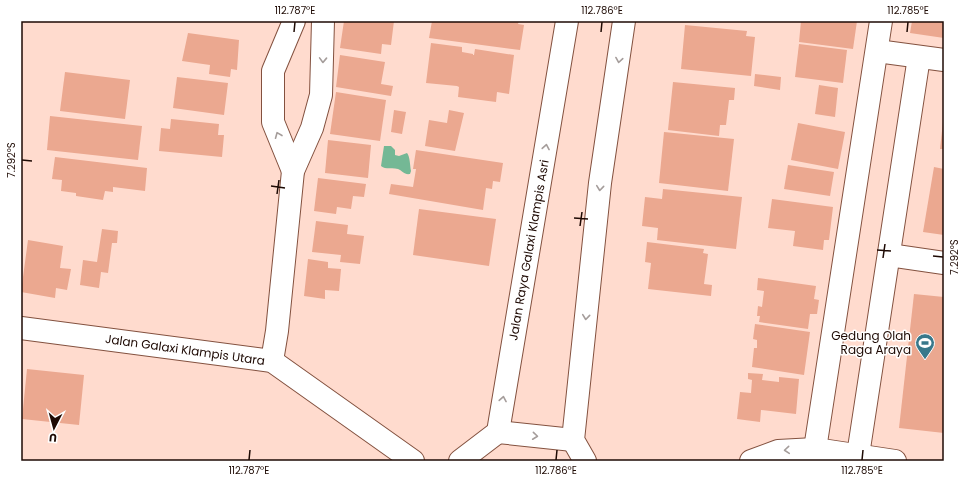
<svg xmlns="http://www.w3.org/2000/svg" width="965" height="482" font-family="Poppins,sans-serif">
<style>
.water{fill:#74b895}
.building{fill:#eba890}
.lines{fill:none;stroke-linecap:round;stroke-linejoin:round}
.minor-casing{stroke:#83513f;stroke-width:24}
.minor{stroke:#fff;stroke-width:22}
.oneway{stroke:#a59d9b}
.ticks{fill:none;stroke:#1e0a04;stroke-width:1.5}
.labels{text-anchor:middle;stroke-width:3;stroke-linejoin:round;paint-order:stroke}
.street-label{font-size:12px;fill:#1e0a04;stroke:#fff}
.poi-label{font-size:12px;fill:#1e0a04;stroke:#fff;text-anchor:end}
.neatline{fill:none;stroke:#1e0a04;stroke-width:1.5}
.ticks-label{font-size:10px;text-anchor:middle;fill:#1e0a04}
</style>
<rect width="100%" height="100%" fill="#ffdbce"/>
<path class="water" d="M384,146H391L395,150V155L399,156L407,153C410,156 410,166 411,171L410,174C404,175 403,171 398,169C392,167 386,170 381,166Z"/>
<g class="building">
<path d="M344,21H394L391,45L382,44L381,54L340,48Z"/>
<path d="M432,21H519L518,24L524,25L520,50L429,38Z"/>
<path d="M801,21H857L853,49L799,42Z"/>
<path d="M912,21H944V38L910,33Z"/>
<path d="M685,25L747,31L746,36L755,37L751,76L681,69Z"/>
<path d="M188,33L239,40L237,70L231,69L230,77L209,74L210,65L182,61Z"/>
<path d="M431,43L462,47V52L473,54V55H474L475,49L514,55L509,94L497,92L496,102L458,97L459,87L457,86L426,83Z"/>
<path d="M799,44L847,50L843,83L795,77Z"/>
<path d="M340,55L385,62L381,84L393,86L391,96L336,87Z"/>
<path d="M65,72L130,80L125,119L60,111Z"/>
<path d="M755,74L781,77L780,90L754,86Z"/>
<path d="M177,77L228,83L224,115L173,108Z"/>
<path d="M673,82L735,88L734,100H729L726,125H720L719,136L668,130Z"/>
<path d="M819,85L838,88L835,117L815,114Z"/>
<path d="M336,92L386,100L380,141L330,134Z"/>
<path d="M394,110L406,112L402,134L391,132Z"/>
<path d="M449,110L464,113L455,151L425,146L429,120L447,123Z"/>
<path d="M50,116L142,126L138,160L47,150Z"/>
<path d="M171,119L219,124L218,135H224L222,157L159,151L161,128L170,129Z"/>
<path d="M943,122H944V149H940Z"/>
<path d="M798,123L845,132L838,169L791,160Z"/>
<path d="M664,132L734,139L728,191L659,183Z"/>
<path d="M328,140L371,145L368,178L325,173Z"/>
<path d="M416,150L503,163L500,182L493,181L492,189L486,188L483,210L389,194L391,184L413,187L416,169H413Z"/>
<path d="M55,157L147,168L145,191L113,187V192L105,191L103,200L76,196V193L61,191L62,180L52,179Z"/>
<path d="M788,165L834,172L830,196L784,189Z"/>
<path d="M934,167L944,169V235L923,232Z"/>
<path d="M318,178L366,184L364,197L353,196L351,209L337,207L336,214L314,211Z"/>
<path d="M663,189L742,197L736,249L657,240L658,228L642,226L645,197L662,199Z"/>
<path d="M772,199L833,207L829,240H824L823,250L793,246L795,231L768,228Z"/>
<path d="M419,209L496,219L489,266L413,255Z"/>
<path d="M316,221L348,225L347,234L364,236L360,264L340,262L341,255L312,252Z"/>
<path d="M102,229L118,231L117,243H112L108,273L101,272L99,288L80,285L83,260L97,262Z"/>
<path d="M28,240L63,246L60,268L71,269L67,290L56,288L55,298L21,292Z"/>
<path d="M647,242L704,249L703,253L708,254L704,284L712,285L711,296L648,289L651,263L645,262Z"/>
<path d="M308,259L328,262V268L341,269L339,291L325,290V299L304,296Z"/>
<path d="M758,278L816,286L814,299L819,300L817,314H810L808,329L759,322L760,316H757L758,306L762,307L764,291L757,290Z"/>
<path d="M914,294L944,297V433L899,428Z"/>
<path d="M755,324L810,332L804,375L752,367L754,348H757V340L753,339Z"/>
<path d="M27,369L84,375L79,425L22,419Z"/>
<path d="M748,373L763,374L762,380L779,382V377L799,379L796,414L761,410L760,422L737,419L740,392L751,393L752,380L748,379Z"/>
</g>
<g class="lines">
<g class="minor-casing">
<g id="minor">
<path d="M877,51L944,60"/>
<path d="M293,171L273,122V71L294,21"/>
<path d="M889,255L944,263"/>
<path d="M21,328L272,361L413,461"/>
<path d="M272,361L277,331L293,171L312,128L321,95L323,21"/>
<path d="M498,432L573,440"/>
<path d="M815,449L881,21"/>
<path d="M858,455L919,57"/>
<path d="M460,461L498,432L567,21"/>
<path d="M585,461L573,440L600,183L624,21"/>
<path d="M751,461L778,451L815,449L895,461"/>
</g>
</g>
<use href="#minor" class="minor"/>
</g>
<defs><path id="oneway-chevron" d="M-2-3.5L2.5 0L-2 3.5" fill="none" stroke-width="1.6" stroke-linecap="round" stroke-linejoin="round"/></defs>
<g class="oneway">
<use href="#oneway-chevron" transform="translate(323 60) rotate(92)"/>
<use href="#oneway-chevron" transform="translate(619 60) rotate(99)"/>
<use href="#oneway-chevron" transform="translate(278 135) rotate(-112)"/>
<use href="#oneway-chevron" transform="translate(546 147) rotate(-80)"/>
<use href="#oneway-chevron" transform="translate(600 188) rotate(96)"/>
<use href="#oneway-chevron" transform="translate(586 317) rotate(96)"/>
<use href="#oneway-chevron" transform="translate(503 399) rotate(-80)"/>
<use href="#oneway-chevron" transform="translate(535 436) rotate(6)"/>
<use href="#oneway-chevron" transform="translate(787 450) rotate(175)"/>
</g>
<path class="ticks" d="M294,32L295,22M601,32L602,22M907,32L908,22M22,160L32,161M271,186L285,188M277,194L279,180M574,218L588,219M580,226L582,212M877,250L891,251M933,256L943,257M883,258L885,244M249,460L250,450M556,460L557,450M862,460L863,450"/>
<defs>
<g id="stadium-pin" transform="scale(1)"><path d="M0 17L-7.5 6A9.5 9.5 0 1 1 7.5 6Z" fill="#38788b" stroke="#fff"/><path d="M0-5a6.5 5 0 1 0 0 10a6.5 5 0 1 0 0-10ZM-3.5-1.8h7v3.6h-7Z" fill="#fff"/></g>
</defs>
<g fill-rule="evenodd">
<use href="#stadium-pin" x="925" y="343"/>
</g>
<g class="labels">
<g class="street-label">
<text transform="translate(529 250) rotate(-80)" y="4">Jalan Raya Galaxi Klampis Asri</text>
<text transform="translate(185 350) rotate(8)" y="4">Jalan Galaxi Klampis Utara</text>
</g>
<g class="poi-label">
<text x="911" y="340">Gedung Olah<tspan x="911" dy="14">Raga Araya</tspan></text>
</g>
</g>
<rect width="965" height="482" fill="none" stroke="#ffffff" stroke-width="44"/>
<g transform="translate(54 428) rotate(186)" stroke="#ffffff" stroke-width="3" paint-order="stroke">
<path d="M0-3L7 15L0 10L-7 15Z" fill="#1e0a04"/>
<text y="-6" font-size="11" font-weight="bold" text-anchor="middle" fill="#1e0a04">U</text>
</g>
<rect x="22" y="22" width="921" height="438" class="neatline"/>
<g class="ticks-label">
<text x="295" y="14">112.787°E</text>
<text x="602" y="14">112.786°E</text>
<text x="908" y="14">112.785°E</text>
<text transform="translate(11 160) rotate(-90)" y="4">7.292°S</text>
<text transform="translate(954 257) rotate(-90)" y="4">7.292°S</text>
<text x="249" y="474">112.787°E</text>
<text x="556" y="474">112.786°E</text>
<text x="862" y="474">112.785°E</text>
</g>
</svg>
